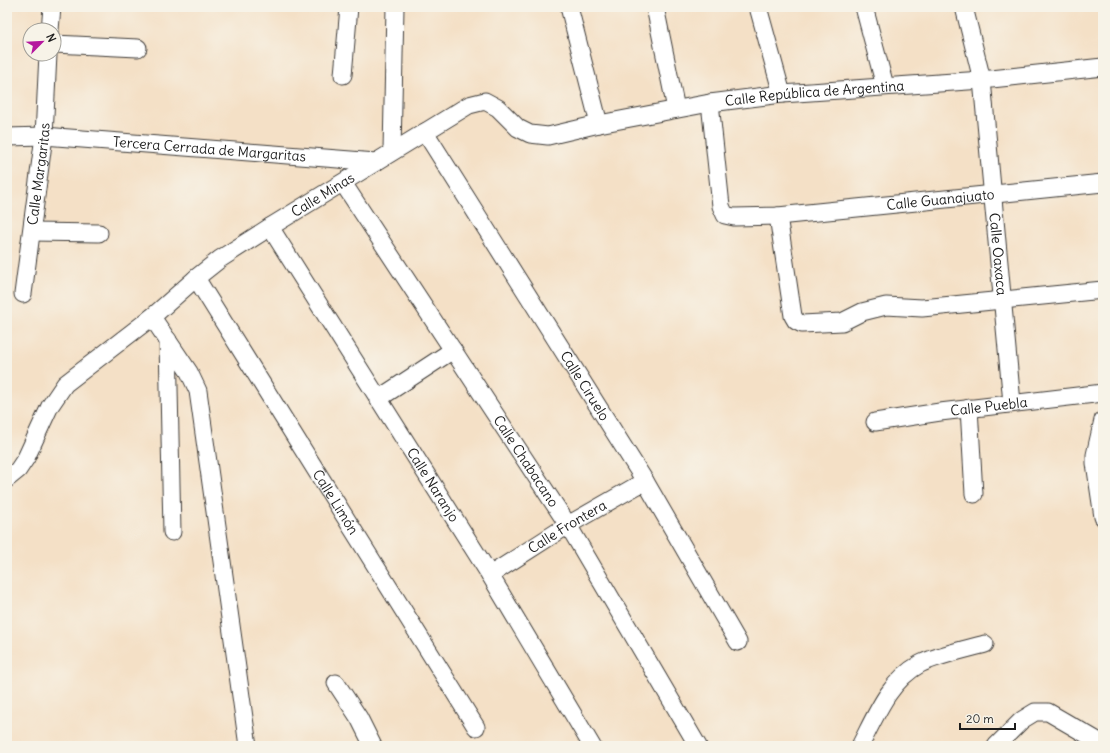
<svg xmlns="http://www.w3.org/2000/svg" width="1110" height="753" font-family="Delius,sans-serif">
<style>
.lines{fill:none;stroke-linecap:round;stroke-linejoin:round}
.street-casing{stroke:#3c3936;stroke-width:19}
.street{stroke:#fff;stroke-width:17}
.labels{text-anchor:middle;stroke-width:3;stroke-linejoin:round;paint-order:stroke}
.street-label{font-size:14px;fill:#1c1c1c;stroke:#f7f3e8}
</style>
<rect width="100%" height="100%" fill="#f7f3e8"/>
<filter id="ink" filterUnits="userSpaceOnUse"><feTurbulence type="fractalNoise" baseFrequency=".025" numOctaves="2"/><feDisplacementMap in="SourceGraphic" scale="8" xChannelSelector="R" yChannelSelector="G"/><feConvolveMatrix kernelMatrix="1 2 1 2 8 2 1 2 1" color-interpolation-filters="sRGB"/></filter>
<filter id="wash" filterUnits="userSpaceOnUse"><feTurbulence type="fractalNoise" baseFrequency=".012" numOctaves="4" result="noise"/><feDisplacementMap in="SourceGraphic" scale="16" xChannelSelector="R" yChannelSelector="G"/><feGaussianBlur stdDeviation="0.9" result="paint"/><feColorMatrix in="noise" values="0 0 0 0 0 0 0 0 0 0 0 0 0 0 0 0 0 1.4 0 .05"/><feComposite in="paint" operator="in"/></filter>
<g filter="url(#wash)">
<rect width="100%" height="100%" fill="#f4e0c6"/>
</g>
<g filter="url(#ink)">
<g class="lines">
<g class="street-casing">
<g id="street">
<path d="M569,7L599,124"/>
<path d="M655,7L676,109"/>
<path d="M758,7L782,94"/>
<path d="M864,7L885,86"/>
<path id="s1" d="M964,7L982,80L1012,403"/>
<path d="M50,30L52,7"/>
<path d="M54,44L138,48"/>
<path d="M343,75L349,7"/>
<path id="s2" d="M710,103L721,206L725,215L734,217L778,216L1103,183"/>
<path id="s3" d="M425,132L645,481L738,642"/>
<path id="s4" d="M7,137L44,136L376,162"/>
<path d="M392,151L395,7"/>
<path id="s5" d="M343,183L568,525L698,746"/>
<path d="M778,216L793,316L796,321L802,324L842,322L862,312L886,306L922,308L1103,290"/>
<path id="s6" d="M270,227L490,575L592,746"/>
<path d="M32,232L99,233"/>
<path id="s7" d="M196,278L476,727"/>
<path id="s8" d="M23,294L44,136L48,54"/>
<path d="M152,317L189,372L198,391L248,746"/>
<path d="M168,340L172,532"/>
<path d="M378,399L453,350"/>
<path d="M969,408L974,494"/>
<path d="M1103,420L1095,455V463L1103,517"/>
<path id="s9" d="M875,422L940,412L1103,393"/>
<path id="s10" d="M7,479L18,470L26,458L50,406L65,384L152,317L196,278L220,259L270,227L469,105L485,101L498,108L518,128L530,134L548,136L599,124L710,103L782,94L982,80L1103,67"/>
<path id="s11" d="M490,575L568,525L645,481"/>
<path d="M336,683L359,718L373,746"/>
<path d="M860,746C876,715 889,681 920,664C935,656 967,649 985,644"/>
<path d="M996,746L1022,720L1035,712H1048L1103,744"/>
</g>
</g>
<use href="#street" class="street"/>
</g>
</g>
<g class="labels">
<g class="street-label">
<text dy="5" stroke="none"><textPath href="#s10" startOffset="966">Calle República de Argentina</textPath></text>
<text dy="5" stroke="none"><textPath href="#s4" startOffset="203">Tercera Cerrada de Margaritas</textPath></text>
<text dy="5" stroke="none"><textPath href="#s8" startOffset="121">Calle Margaritas</textPath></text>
<text dy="5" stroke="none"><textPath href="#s10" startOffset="433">Calle Minas</textPath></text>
<text dy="5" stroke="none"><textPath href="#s2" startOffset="330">Calle Guanajuato</textPath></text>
<text dy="5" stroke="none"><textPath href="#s1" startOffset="250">Calle Oaxaca</textPath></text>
<text dy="5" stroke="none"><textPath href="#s3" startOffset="300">Calle Ciruelo</textPath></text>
<text dy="5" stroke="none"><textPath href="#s9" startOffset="115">Calle Puebla</textPath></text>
<text dy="5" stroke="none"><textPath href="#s5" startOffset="333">Calle Chabacano</textPath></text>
<text dy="5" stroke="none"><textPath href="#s6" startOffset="305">Calle Naranjo</textPath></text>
<text dy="5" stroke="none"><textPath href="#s7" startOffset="264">Calle Limón</textPath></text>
<text dy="5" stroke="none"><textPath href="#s11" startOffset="91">Calle Frontera</textPath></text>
</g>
</g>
<rect width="1110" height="753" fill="none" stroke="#f7f3e8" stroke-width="24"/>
<g transform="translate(42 42) rotate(66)"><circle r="19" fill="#f7f3e8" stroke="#9f9d96"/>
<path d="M0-3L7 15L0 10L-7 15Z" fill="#b5179e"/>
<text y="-6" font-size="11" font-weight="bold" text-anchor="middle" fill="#1c1c1c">N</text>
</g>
<path d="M960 723v6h55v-6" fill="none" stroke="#1c1c1c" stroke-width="2"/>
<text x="966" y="723" font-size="12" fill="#1c1c1c" stroke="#f7f3e8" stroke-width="3" paint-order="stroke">20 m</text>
</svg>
